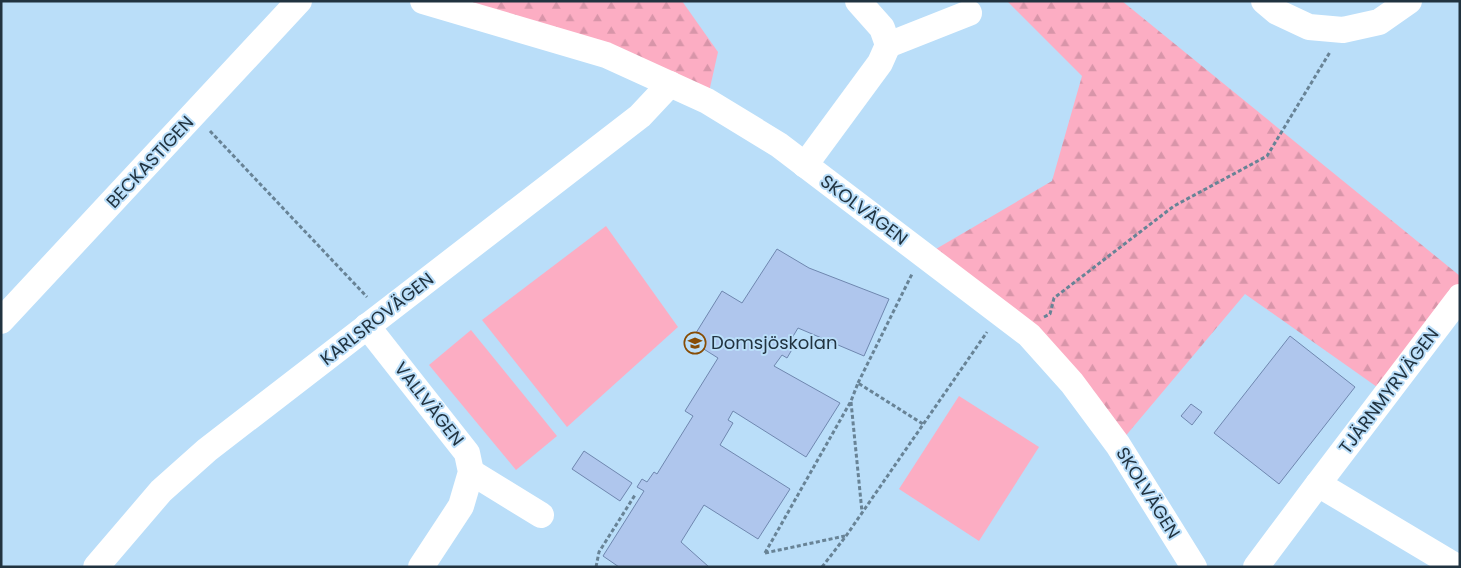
<svg xmlns="http://www.w3.org/2000/svg" width="1461" height="568" font-family="Poppins,sans-serif">
<style>
.forest{fill:url(#forest-firs)}
.green{fill:#fcadc3}
.building{fill:#afc6ed;stroke:#6f87af}
.lines{fill:none;stroke-linecap:round;stroke-linejoin:round}
.path{stroke:#688396;stroke-width:3;stroke-dasharray:4 2.5;stroke-linecap:butt}
.minor{stroke:#fff;stroke-width:26}
.labels{text-anchor:middle;stroke-width:4;stroke-linejoin:round;paint-order:stroke}
.street-label{font-size:18px;fill:#213340;stroke:#badef9}
.poi-label{font-size:18px;fill:#213340;stroke:#badef9;text-anchor:start}
</style>
<defs>
<pattern id="forest-firs" width="22" height="20" patternUnits="userSpaceOnUse" patternTransform="scale(1.25)"><rect width="22" height="20" fill="#fcadc3"/><path d="M5 1l3.5 6h-7zM16 11l3.5 6h-7z" fill="#d895a9"/></pattern>
</defs>
<rect width="100%" height="100%" fill="#badef9"/>
<g class="forest">
<path d="M428,1H682L718,52L707,101Z"/>
<path d="M1007,1H1122L1460,276V297L1387,394L1245,294L1118,445L1072,383L924,256L1052,181L1082,76Z"/>
</g>
<g class="green">
<path d="M606,226L678,327L567,427L482,320Z"/>
<path d="M471,330L557,436L516,470L429,365Z"/>
<path d="M959,396L1039,447L979,541L899,489Z"/>
</g>
<g class="building">
<path d="M777,249L809,268L889,299L864,356L798,328L792,338L797,341L787,358L782,355L774,366L840,403L806,457L733,411L728,420L733,423L720,445L790,489L758,539L704,505L681,542L709,567H619L603,556L644,491L637,487L642,479L647,482L654,472L657,474L693,416L685,411L718,358L691,341L722,291L742,303Z"/>
<path d="M1290,336L1355,387L1279,484L1214,433Z"/>
<path d="M1191,404L1202,412L1192,425L1181,416Z"/>
<path d="M584,451L632,483L620,501L572,469Z"/>
</g>
<g class="lines">
<g class="path">
<path d="M210,131L367,297"/>
<path d="M1044,317L1050,314L1054,298L1174,206L1267,156L1330,52"/>
<path d="M858,383L912,274"/>
<path d="M851,402L862,512"/>
<path d="M765,553L851,401L858,383L923,424"/>
<path d="M765,553L845,536"/>
<path d="M596,567L599,552L635,495"/>
<path d="M822,567L846,536L987,332"/>
</g>
<g class="minor">
<path d="M423,1L606,55L707,101L779,145L1029,335L1072,383L1118,445L1194,567"/>
<path d="M1264,1L1277,12L1309,27L1343,30L1379,22L1409,1"/>
<path d="M888,45L969,13"/>
<path d="M805,165L880,63L888,45L882,28L858,1"/>
<path d="M1,321L299,1"/>
<path d="M367,326L467,453L471,472L461,506L421,567"/>
<path d="M471,472L541,515"/>
<path d="M1318,484L1460,297"/>
<path d="M96,567L161,491L207,450L640,116L670,84"/>
<path d="M1256,567L1318,484L1457,567"/>
</g>
</g>
<defs>
<g id="school-ring" transform="scale(1.125)"><circle r="9.5" fill="#badef9" stroke="#874c05" stroke-width="1.5"/><path d="M0-5L7-2L0 1L-7-2ZM-4 1L0 2.5L4 1V4Q0 6-4 4Z" fill="#874c05"/></g>
</defs>
<g fill-rule="evenodd">
<use href="#school-ring" x="695" y="343"/>
</g>
<g class="labels">
<g class="street-label">
<text transform="translate(150 162) rotate(-47)" y="6">BECKASTIGEN</text>
<text transform="translate(864 210) rotate(37)" y="6">SKOLVÄGEN</text>
<text transform="translate(377 319) rotate(-38)" y="6">KARLSROVÄGEN</text>
<text transform="translate(1389 391) rotate(-53)" y="6">TJÄRNMYRVÄGEN</text>
<text transform="translate(429 404) rotate(52)" y="6">VALLVÄGEN</text>
<text transform="translate(1148 493) rotate(58)" y="6">SKOLVÄGEN</text>
</g>
<g class="poi-label">
<text x="711" y="349">Domsjöskolan</text>
</g>
</g>
<rect width="1461" height="568" fill="none" stroke="#213340" stroke-width="5"/>
</svg>
